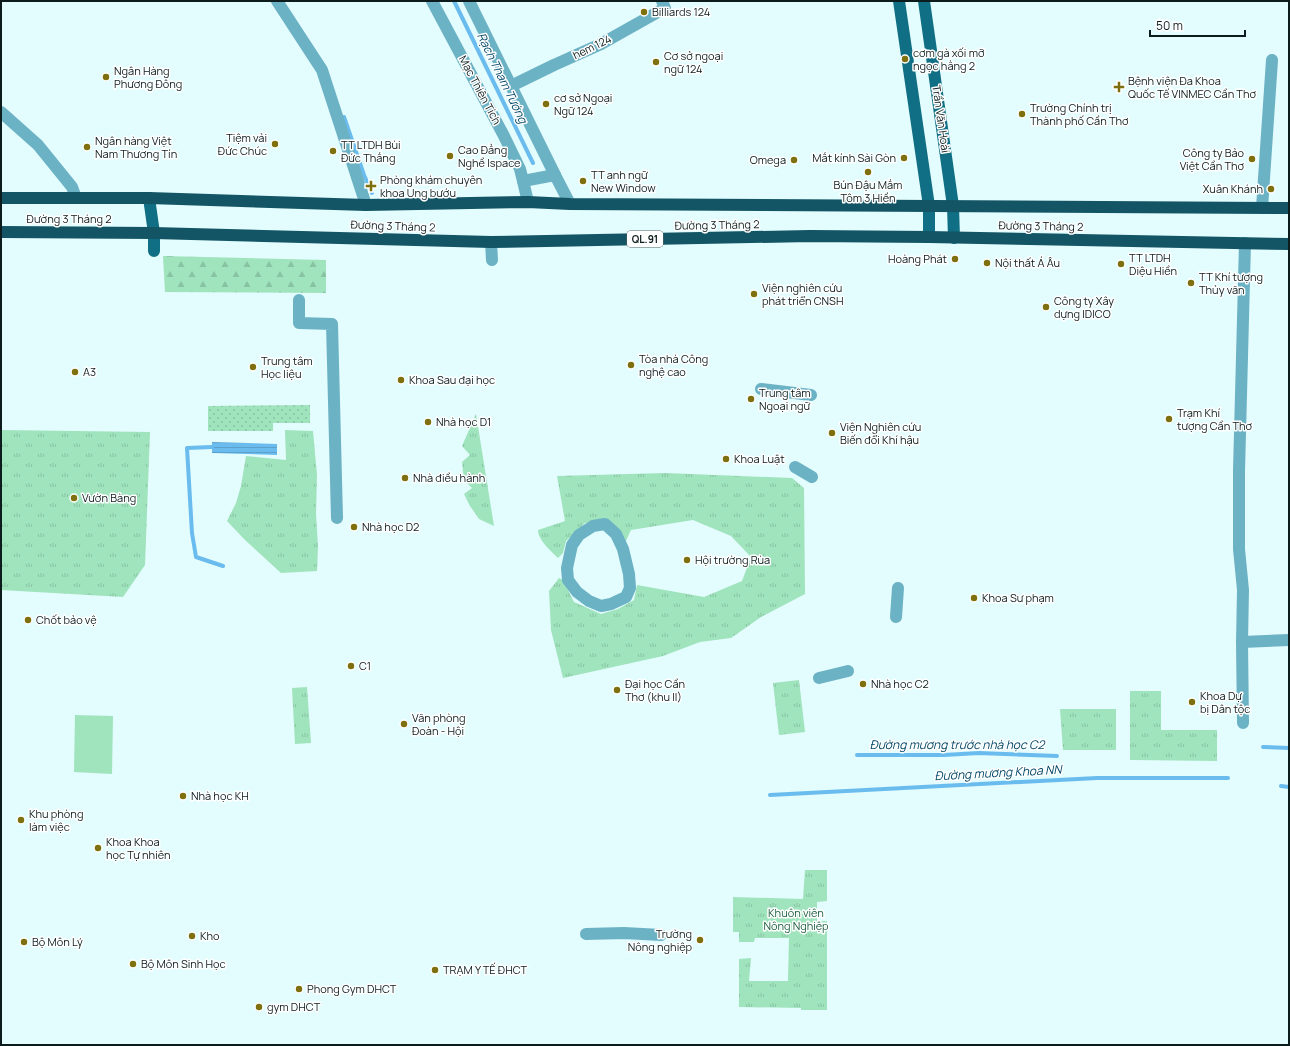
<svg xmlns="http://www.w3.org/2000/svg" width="1290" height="1046" font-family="Manrope,sans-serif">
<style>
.grass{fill:url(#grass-tufts)}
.forest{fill:url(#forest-firs)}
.garden{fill:url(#garden-dots)}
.pitch{fill:#9fe4bd}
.water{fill:url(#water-rules)}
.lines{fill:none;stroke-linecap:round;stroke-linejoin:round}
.stream{stroke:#6abcef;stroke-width:4}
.minor{stroke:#6cb2c5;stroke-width:12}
.major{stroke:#106f84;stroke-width:12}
.highway{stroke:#135565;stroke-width:12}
.poi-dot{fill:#7e700f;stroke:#fff;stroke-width:1.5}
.labels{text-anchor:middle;stroke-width:3;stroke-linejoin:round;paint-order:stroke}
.shield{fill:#fff;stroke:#556061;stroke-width:1}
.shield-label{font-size:10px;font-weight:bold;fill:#0c1c1d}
.poi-label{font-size:11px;fill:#0c1c1d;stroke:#fff;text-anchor:start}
.street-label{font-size:11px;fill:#0c1c1d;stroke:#fff}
.park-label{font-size:11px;fill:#195a3c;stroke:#fff}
.water-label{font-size:12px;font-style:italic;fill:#004667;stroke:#fff}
</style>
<defs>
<pattern id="grass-tufts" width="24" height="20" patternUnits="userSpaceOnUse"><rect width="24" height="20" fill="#9fe4bd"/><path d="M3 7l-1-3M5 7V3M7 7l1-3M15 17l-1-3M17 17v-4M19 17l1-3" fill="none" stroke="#88c3a2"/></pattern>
<pattern id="forest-firs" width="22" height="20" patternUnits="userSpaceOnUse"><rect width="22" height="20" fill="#9fe4bd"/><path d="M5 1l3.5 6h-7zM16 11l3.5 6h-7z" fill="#88c3a2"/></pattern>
<pattern id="garden-dots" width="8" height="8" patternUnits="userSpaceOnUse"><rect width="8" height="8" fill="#9fe4bd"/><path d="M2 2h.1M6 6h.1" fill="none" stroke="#88c3a2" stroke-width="1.8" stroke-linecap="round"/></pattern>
<pattern id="water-rules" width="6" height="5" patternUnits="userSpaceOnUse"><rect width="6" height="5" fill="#6abcef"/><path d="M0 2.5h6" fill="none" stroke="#5ba1cc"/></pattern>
</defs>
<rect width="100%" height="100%" fill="#e3fcfd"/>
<g class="grass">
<path d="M476,414L494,526L479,519L470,506L464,494L472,488L464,480L462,462L470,455L462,446Z"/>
<path d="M1,430L150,432L145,565L123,597L1,590Z"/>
<path d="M285,430L313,431L317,475L316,514L318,547L317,571L281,573L245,540L227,521L236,503L241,486L246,456L286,460Z"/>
<path d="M666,473L792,478L804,488L805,594L761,617L731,638L700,642L663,656L563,678L551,630L549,591L559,578L563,580L574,602L601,614L618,609L634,600L637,585L704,597L742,581L751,557L731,536L693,520L631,530L625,543L605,520L585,523L566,541L563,553L558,558C551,551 538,540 538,530L565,521L557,476Z"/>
<path d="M799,680L805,732L779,735L773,683Z"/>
<path d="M307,687L311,743L295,744L292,688Z"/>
<path d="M1130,691H1161V730H1217V761L1130,760Z"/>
<path d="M1060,709H1116V750H1063Z"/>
<path d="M805,870H827V901L817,902V921H827V1010H801V1008L739,1007V959L751,958L749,981H788L789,938H755L754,942H739V932H733V897L803,899Z"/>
</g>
<path class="forest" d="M163,256L326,260V293L165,292Z"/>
<path class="garden" d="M310,405V423H273V431H208V406Z"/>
<path class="pitch" d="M75,715L113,716L112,774L74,772Z"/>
<path class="water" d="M212,442L277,444V455L212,453Z"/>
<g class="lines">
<g class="stream">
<path d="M454,1L533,163"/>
<path d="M344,117L364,175L372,193"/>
<path d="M212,447L187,448L192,533L196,557L223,566"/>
<path d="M1263,747L1289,748"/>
<path d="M857,755H944L979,753L1057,756"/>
<path d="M1281,786L1289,787"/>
<path d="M770,795L1097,778H1228"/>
</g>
<g class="minor">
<path d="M277,1L322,70L366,205"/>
<path d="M432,1L504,136L520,169L523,181"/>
<path d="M469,1L555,175"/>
<path d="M511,86L554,65L601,44L665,8L662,1"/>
<path d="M1,112L38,145L72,187L76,198"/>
<path d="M528,202L523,181L555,175L570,204"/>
<path d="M1262,208L1272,60"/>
<path d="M491,242L492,260"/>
<path d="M299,300V323L332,324L337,518"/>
<path d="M761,389L811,395"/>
<path d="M795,467L812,477"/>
<path d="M605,524L616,534L623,549L629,574L630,588L626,597L611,604L601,606L589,601L577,592L568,580L567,568L572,545L579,535L593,526Z"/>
<path d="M896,617L898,588"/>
<path d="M1242,642L1289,640"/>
<path d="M819,678L848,671"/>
<path d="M1243,723L1242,642L1243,590L1239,549V471L1245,243"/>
<path d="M586,934L624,933L661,935"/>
</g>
<g class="major">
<path d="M899,1L929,206V237"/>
<path d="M924,1L953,206L954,238"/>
<path d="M149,198L154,233V251"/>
</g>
<g class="highway">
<path d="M1,198H149L366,205L528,202L570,204L1289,208"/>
<path d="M1,232L154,233L491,242L810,236L929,237L1289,244"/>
</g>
</g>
<g class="poi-dot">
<circle cx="644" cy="12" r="4"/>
<circle cx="905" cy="59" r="4"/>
<circle cx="656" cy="62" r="4"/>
<circle cx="106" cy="77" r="4"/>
<path d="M1117 81h4v4h4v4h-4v4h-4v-4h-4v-4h4z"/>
<circle cx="546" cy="104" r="4"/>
<circle cx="1022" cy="114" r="4"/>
<circle cx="275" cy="144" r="4"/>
<circle cx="87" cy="147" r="4"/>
<circle cx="333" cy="151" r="4"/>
<circle cx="450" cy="156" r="4"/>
<circle cx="904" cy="158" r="4"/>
<circle cx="1252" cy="159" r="4"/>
<circle cx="794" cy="160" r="4"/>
<circle cx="868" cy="172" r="4"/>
<circle cx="583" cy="181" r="4"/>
<path d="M369 180h4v4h4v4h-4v4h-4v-4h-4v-4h4z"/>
<circle cx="1271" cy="189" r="4"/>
<circle cx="955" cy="259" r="4"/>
<circle cx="987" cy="263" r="4"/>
<circle cx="1121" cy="264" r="4"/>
<circle cx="1191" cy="283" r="4"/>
<circle cx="754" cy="294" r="4"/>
<circle cx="1046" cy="307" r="4"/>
<circle cx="631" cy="365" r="4"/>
<circle cx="253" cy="367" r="4"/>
<circle cx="75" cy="372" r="4"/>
<circle cx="401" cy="380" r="4"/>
<circle cx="751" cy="399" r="4"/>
<circle cx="1169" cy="419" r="4"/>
<circle cx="428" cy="422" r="4"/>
<circle cx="832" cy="433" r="4"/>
<circle cx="726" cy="459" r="4"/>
<circle cx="405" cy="478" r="4"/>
<circle cx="74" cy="498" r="4"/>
<circle cx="354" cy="527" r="4"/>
<circle cx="687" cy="560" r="4"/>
<circle cx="974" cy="598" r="4"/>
<circle cx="28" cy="620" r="4"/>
<circle cx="351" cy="666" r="4"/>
<circle cx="863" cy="684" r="4"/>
<circle cx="617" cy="690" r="4"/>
<circle cx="1192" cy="702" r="4"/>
<circle cx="404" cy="724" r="4"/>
<circle cx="183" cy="796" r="4"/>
<circle cx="21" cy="820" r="4"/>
<circle cx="98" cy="848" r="4"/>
<circle cx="192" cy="936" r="4"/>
<circle cx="700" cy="940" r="4"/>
<circle cx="24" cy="942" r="4"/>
<circle cx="133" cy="964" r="4"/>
<circle cx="435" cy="970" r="4"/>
<circle cx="299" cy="989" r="4"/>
<circle cx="259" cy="1007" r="4"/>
</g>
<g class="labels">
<rect class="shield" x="627" y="231" width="36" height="16" rx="3"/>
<g class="shield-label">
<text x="645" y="243">QL.91</text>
</g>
<g class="poi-label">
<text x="652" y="16">Billiards 124</text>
<text x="913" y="57">cơm gà xối mỡ<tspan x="913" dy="13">ngọc hằng 2</tspan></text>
<text x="664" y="60">Cơ sở ngoại<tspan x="664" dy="13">ngữ 124</tspan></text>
<text x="114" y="75">Ngân Hàng<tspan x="114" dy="13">Phương Đông</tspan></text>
<text x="1128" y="85">Bệnh viện Đa Khoa<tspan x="1128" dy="13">Quốc Tế VINMEC Cần Thơ</tspan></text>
<text x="554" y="102">cơ sở Ngoại<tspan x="554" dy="13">Ngữ 124</tspan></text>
<text x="1030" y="112">Trường Chính trị<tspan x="1030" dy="13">Thành phố Cần Thơ</tspan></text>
<text x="267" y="142" text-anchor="end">Tiệm vải<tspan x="267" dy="13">Đức Chúc</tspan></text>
<text x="95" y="145">Ngân hàng Việt<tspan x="95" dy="13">Nam Thương Tín</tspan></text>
<text x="341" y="149">TT LTDH Bùi<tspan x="341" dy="13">Đức Thắng</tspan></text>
<text x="458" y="154">Cao Đẳng<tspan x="458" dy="13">Nghề Ispace</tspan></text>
<text x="1244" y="157" text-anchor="end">Công ty Bảo<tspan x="1244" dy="13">Việt Cần Thơ</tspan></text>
<text x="896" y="162" text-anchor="end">Mắt kính Sài Gòn</text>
<text x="786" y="164" text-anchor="end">Omega</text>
<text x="591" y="179">TT anh ngữ<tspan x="591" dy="13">New Window</tspan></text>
<text x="380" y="184">Phòng khám chuyên<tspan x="380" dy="13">khoa Ung bướu</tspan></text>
<text x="868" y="189" text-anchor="middle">Bún Đậu Mắm<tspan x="868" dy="13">Tôm 3 Hiền</tspan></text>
<text x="1263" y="193" text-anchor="end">Xuân Khánh</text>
<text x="1129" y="262">TT LTDH<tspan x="1129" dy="13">Diệu Hiền</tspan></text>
<text x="947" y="263" text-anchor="end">Hoàng Phát</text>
<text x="995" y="267">Nội thất Á Âu</text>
<text x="1199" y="281">TT Khí tượng<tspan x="1199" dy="13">Thủy văn</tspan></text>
<text x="762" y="292">Viện nghiên cứu<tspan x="762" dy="13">phát triển CNSH</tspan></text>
<text x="1054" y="305">Công ty Xây<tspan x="1054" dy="13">dựng IDICO</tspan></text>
<text x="639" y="363">Tòa nhà Công<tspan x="639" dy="13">nghệ cao</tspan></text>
<text x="261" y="365">Trung tâm<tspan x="261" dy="13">Học liệu</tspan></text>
<text x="83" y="376">A3</text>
<text x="409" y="384">Khoa Sau đại học</text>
<text x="759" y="397">Trung tâm<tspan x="759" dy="13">Ngoại ngữ</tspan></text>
<text x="1177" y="417">Trạm Khí<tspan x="1177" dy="13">tượng Cần Thơ</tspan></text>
<text x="436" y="426">Nhà học D1</text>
<text x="840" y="431">Viện Nghiên cứu<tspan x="840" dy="13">Biến đổi Khí hậu</tspan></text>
<text x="734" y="463">Khoa Luật</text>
<text x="413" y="482">Nhà điều hành</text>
<text x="82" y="502">Vườn Bàng</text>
<text x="362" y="531">Nhà học D2</text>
<text x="695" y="564">Hội trường Rùa</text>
<text x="982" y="602">Khoa Sư phạm</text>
<text x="36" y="624">Chốt bảo vệ</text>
<text x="359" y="670">C1</text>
<text x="625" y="688">Đại học Cần<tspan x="625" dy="13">Thơ (khu II)</tspan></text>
<text x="871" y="688">Nhà học C2</text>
<text x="1200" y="700">Khoa Dự<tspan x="1200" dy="13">bị Dân tộc</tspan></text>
<text x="412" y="722">Văn phòng<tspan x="412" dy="13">Đoàn - Hội</tspan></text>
<text x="191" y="800">Nhà học KH</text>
<text x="29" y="818">Khu phòng<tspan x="29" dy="13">làm việc</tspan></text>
<text x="106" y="846">Khoa Khoa<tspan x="106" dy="13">học Tự nhiên</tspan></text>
<text x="692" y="938" text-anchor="end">Trường<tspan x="692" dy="13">Nông nghiệp</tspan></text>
<text x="200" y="940">Kho</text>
<text x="32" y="946">Bộ Môn Lý</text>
<text x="141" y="968">Bộ Môn Sinh Học</text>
<text x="443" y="974">TRẠM Y TẾ ĐHCT</text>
<text x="307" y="993">Phong Gym DHCT</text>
<text x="267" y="1011">gym DHCT</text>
</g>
<g class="street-label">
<text transform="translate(592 47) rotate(-26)" y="4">hem 124</text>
<text transform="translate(480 90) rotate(62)" y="4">Mạc Thiên Tích</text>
<text transform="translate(941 119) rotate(82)" y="4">Trần Văn Hoài</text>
<text x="69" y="223">Đường 3 Tháng 2</text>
<text transform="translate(717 225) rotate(-1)" y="4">Đường 3 Tháng 2</text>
<text transform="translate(393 226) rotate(2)" y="4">Đường 3 Tháng 2</text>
<text transform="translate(1041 226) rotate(1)" y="4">Đường 3 Tháng 2</text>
</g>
<g class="park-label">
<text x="796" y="917">Khuôn viên<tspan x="796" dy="13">Nông Nghiệp</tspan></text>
</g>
<g class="water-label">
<text transform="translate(502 78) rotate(64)" y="4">Rạch Tham Tướng</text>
<text x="957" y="749">Đường mương trước nhà học C2</text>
<text transform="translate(998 773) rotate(-3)" y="4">Đường mương Khoa NN</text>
</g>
</g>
<rect width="1290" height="1046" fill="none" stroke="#0c1c1d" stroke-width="4"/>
<path d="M1150 30v6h95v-6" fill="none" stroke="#0c1c1d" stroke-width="2"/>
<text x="1156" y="30" font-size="12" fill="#0c1c1d" stroke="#ffffff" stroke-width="3" paint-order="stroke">50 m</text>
</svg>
